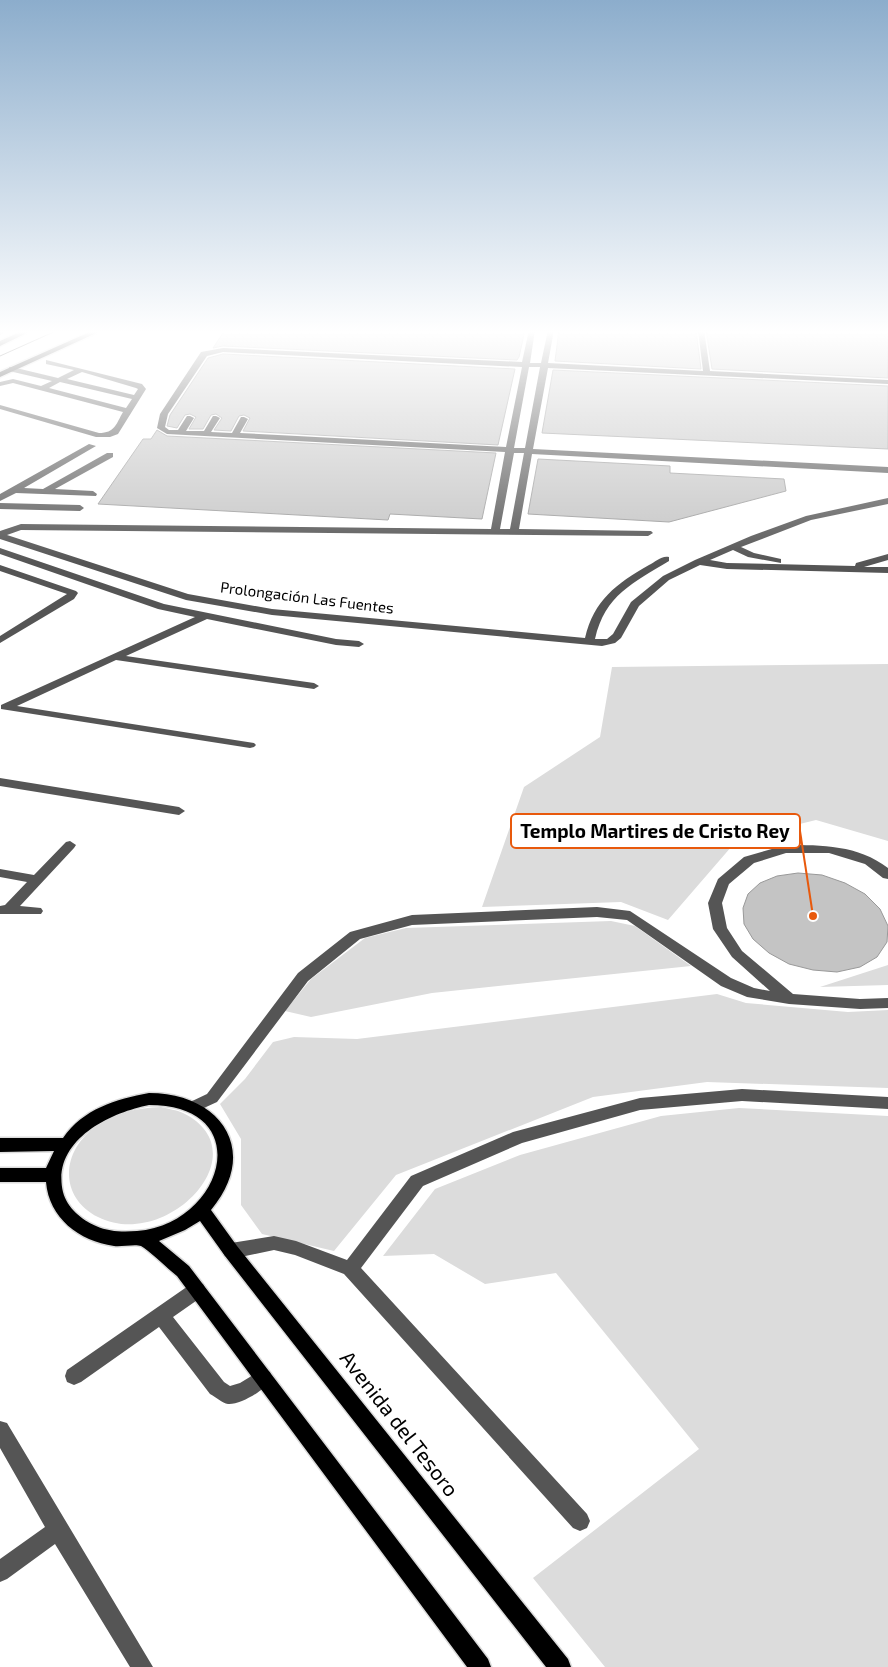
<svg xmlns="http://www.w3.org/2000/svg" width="888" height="1667" font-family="'Exo 2',sans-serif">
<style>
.green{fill:#dcdcdc}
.building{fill:#c4c4c4;stroke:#999}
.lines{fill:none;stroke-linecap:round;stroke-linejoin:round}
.major-casing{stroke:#dbdbdb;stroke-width:3}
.minor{fill:#555;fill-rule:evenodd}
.major{fill:#000;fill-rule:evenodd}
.tram{stroke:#000;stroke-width:1}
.labels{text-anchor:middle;stroke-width:4.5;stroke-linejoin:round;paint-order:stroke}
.far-street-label{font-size:15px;fill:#000;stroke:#fff}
.near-street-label{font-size:21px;fill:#000;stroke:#fff}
.leader{fill:none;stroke:#e8590c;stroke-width:2}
.callout-dot{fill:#e8590c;stroke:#fff;stroke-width:2}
.callout{fill:#fff;stroke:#e8590c;stroke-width:2}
.callout-label{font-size:19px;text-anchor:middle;font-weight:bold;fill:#000}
</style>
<rect width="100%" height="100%" fill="#fff"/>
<g class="green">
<path d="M888,664V841L816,820L738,839L668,920L621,902L482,907L524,787L600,737L612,667Z"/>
<path d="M611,921L635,926L691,966L432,993L311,1017L285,1011L311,979L365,938L406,928Z"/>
<path d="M888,965V985L820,987Z"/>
<path d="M717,994L746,1003L848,1012L888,1010V1088L707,1082L593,1097L396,1175L334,1251L262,1234L241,1205V1139L220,1104L245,1079L273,1042L294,1037L357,1039Z"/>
<path d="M161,1107C168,1109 177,1110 183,1113C262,1152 167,1252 98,1217C58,1197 61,1150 97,1126C117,1112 137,1108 161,1107Z"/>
<path d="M739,1108L888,1116V1667H605L533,1578L699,1449L556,1273L485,1284L434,1254L383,1256L435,1189L520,1155L661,1116Z"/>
</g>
<g class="building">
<path d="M225,330H525L519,357L517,360L223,346L213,348Z"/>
<path d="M559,330H696L701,369L555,361Z"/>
<path d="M706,330H888V378L712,369Z"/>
<path d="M223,354L515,369L498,445L243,431L250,418L244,415L239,416L231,431L214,430L222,418L216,414L211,415L203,429H189L196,417L190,414L185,415L177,428L167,426L170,415L208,358Z"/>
<path d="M553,370L888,386V449L542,433Z"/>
<path d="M157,430L167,436L496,453L482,519L390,514L388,520L98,504L143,439H151Z"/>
<path d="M538,459L670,466V473L784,479L786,491L669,522L528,514Z"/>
<path d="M798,873L822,875L845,883L865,894L880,909L888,926L887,942L877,957L860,967L837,972L813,970L789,964L769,953L753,939L744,924L743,908L748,894L760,883L777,876Z"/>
</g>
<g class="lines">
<g class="major-casing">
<g id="major">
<path d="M24,330H33L0,346V341Z"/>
<path d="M94,330H103L0,377V372Z"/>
<path d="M149,1093C220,1093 261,1150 211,1210L237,1246L568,1659L571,1667H546L225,1256L200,1221L185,1230L159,1241L189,1266L488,1659L491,1667H467L177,1276C168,1269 150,1251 141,1246C135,1244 121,1247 114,1246C79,1241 49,1218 46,1182H0V1168H46L54,1151L0,1152V1138H63C83,1109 116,1099 149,1093ZM149,1105C258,1105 224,1224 137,1231C124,1232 109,1232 96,1226C82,1220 67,1208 63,1192C51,1141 109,1113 149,1105Z"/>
</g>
</g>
<g class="minor">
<path d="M0,330H9L0,335Z"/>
<path d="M529,330H535L530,363H541L548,330H554L548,363L703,371L698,330H704L710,371L888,380V384L548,368L533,449L888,467V473L532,454L519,529L651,531L653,533L648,536L21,530L7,535L188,594L272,609L585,638C594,600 616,584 649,565C655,562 662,555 669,557V561C633,583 605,595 595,639H607L613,634L631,602L663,576L695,560L751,536L806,516L888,498V504L811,520L741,547L754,553L781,559V563L748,557L733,550L710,560L727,563L855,566L856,563L888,554V560L864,567H888V573L727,569L700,565L669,580L639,606L621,638L615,643L602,646L272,615L186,600L0,539V531L21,524L491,529L505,452L167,434L157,428L160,414L201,352L223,348L522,362ZM223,352L522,367L506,447L240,433L248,419L244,417H241L232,433L211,432L220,418L216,416H213L204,431H186L194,418L190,416H187L178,430H169L165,427L168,414L207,356ZM529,367H540L525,448H514ZM514,453H524L510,529H500Z"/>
<path d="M46,360L142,384L146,389L118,434L110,437H96L0,409V405L99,433C115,433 116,424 123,412L13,383L0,386V382L13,379L41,386L52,381L9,371V367H12L58,378L74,370L46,364ZM82,372L136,388L138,389L134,395L67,379ZM60,382L132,399L126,408L49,388Z"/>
<path d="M89,444L96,446L24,488L43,489L107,453H113V457L55,489L93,491L97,494L96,496L16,493L0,501V494Z"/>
<path d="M0,503L80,505L84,508L80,511L0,509Z"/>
<path d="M0,548L164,604L336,639L359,641L364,644L359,647L336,645L207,619L126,656L314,683L319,686L314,689L116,660L17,706L254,743L256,745L254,747L250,748L1,709V705L195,617L158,609L0,554Z"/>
<path d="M0,565L76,591L78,593L74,599L0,643V636L67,594L0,571Z"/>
<path d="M0,778L179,807L185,811L179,815L0,786Z"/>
<path d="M70,841L76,845L74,848L20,906L41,908L43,911L41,914H0V906L5,905L27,882L0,877V869L34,875L66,842Z"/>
<path d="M786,845C822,845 858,845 888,868V879L883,878L865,864L829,853H786L754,863L729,884L722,903L727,928L742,951L793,994L860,999L888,998V1008L860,1009L789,1004L747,997L721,986L627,920L597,917L412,925L360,939L308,981L217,1102L193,1113L188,1111L185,1107L188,1103L207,1094L298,973L350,932L412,915L597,907L630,911L731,978L754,988L770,991L732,957L713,929L708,903L718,879L744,857Z"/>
<path d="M742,1089L888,1097V1109L742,1101L640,1110L522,1143L423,1186L361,1268L587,1514L590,1521L587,1528L580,1531L573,1528L344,1274L295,1255L274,1250L231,1259L225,1256L222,1251L225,1246L231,1243L274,1236L296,1241L347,1260L411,1176L513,1132L640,1098Z"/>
<path d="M197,1282L203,1284L206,1290L203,1296L173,1317L224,1382L230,1386L240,1383L263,1369L270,1372L272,1378C267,1389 241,1405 228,1404C222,1403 216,1397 210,1394L159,1327L81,1382L74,1385L67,1382L65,1376L67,1370L191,1284Z"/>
<path d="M0,1421L7,1423L153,1667H130L55,1544L7,1579L0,1582V1559L45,1527L0,1448Z"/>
</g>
<use href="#major" class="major"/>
<path class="tram" d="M0,356L58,330"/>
</g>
<linearGradient id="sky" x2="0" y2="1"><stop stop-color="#8cadcc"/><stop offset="0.59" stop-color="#fff"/><stop offset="1" stop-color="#fff" stop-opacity="0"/></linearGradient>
<rect width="888" height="563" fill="url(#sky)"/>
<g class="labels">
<g class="far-street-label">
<text transform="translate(307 598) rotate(7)" y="5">Prolongación Las Fuentes</text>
</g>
<g class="near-street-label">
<text transform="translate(399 1424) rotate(52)" y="7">Avenida del Tesoro</text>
</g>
</g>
<path class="leader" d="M813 916L800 831"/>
<circle class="callout-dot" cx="813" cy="916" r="5"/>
<rect class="callout" x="511" y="814" width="289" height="34" rx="5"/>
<g class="callout-label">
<text x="655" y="838">Templo Martires de Cristo Rey</text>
</g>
</svg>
